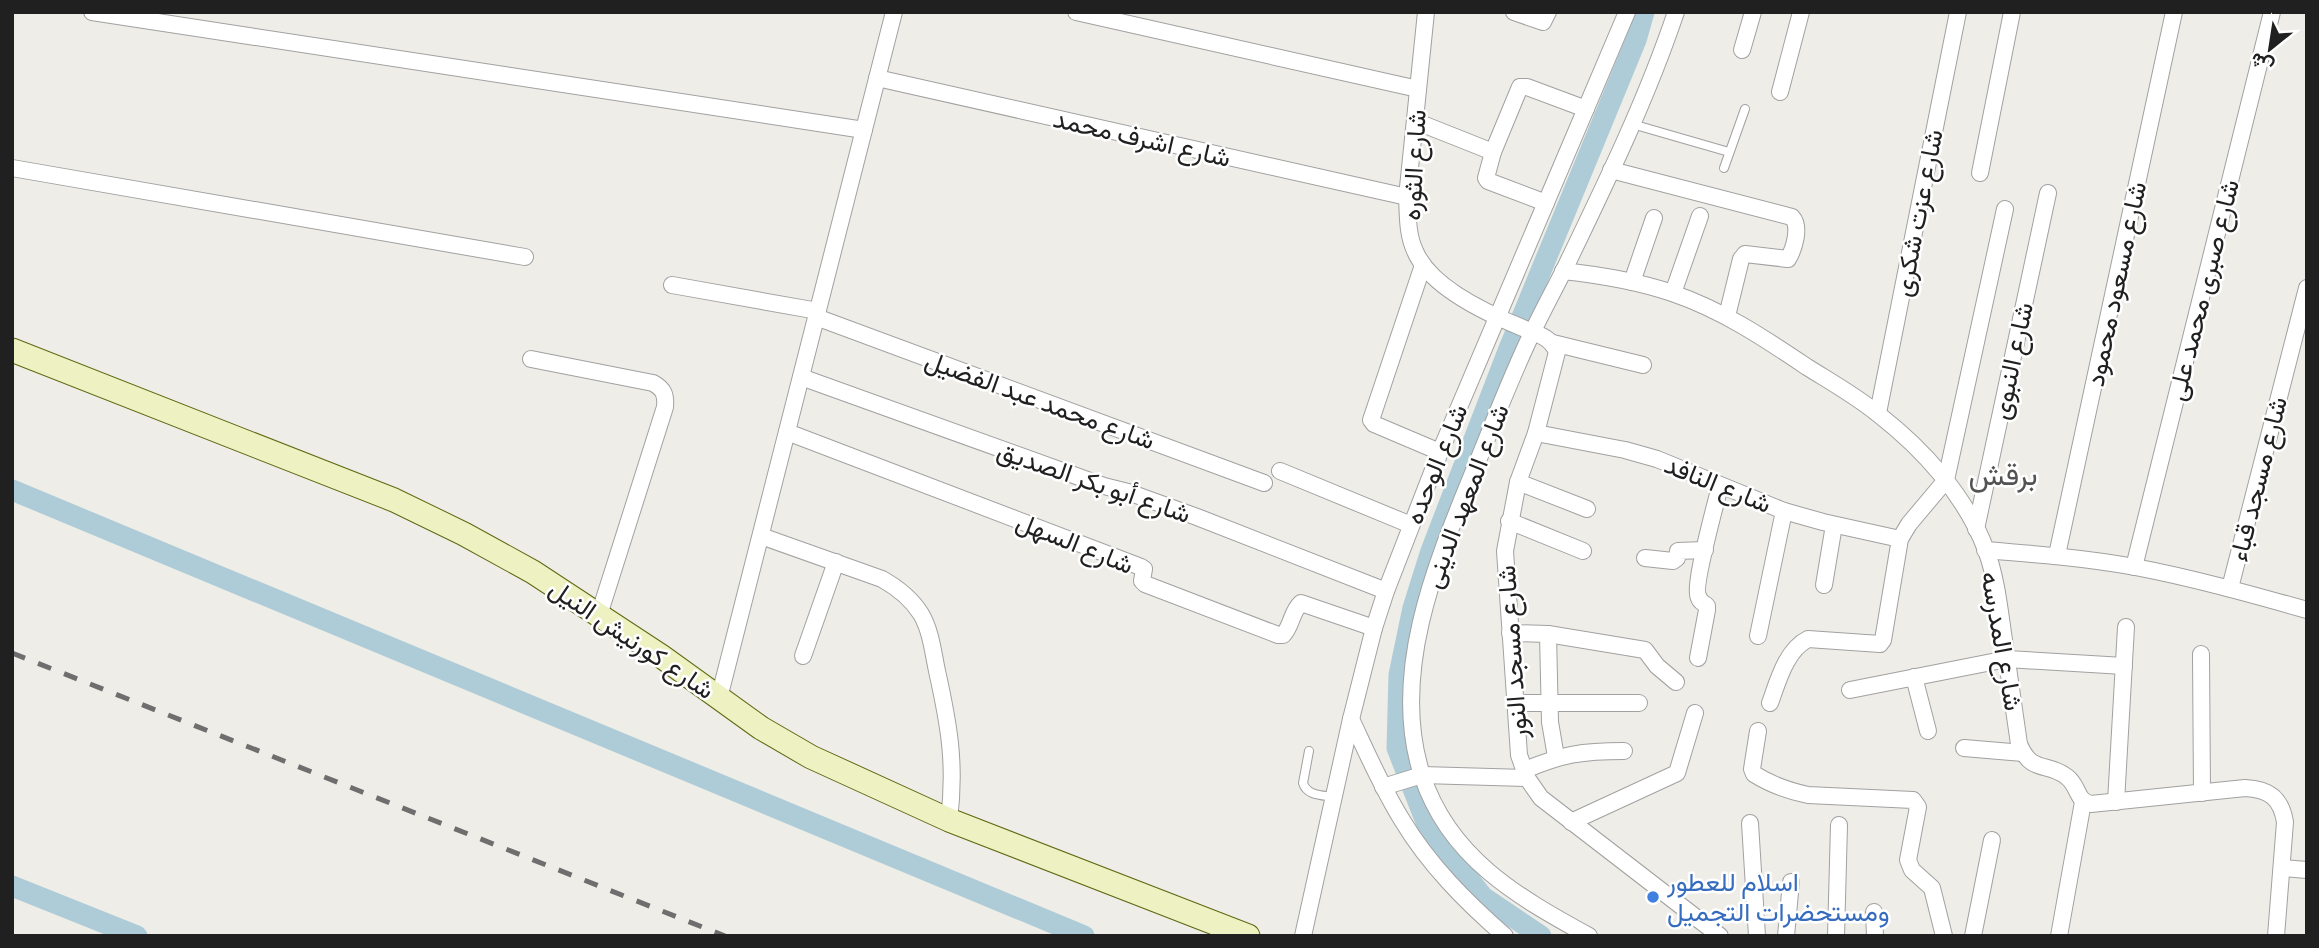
<svg xmlns="http://www.w3.org/2000/svg" width="2319" height="948" font-family="'PT Sans Narrow',Vazirmatn,sans-serif">
<style>
.lines{fill:none;stroke-linecap:round;stroke-linejoin:round}
.canal{stroke:#adccd7;stroke-width:21}
.lane-casing{stroke:#a1a1a1;stroke-width:10}
.street-casing{stroke:#a1a1a1;stroke-width:18}
.secondary-casing{stroke:#5d6a13;stroke-width:25}
.lane{stroke:#fff;stroke-width:8}
.street{stroke:#fff;stroke-width:16}
.secondary{stroke:#eef2c2;stroke-width:23}
.rail{stroke:#6e6e6e;stroke-width:5;stroke-dasharray:14 14;stroke-linecap:butt}
.shop-dot{fill:#3f7fe0;stroke:#fff;stroke-width:2.5}
.labels{text-anchor:middle;stroke-width:5;stroke-linejoin:round;paint-order:stroke}
.street-label{font-size:26px;fill:#202020;stroke:#fff}
.shop-label{font-size:26px;fill:#366cbe;stroke:#fff;text-anchor:start}
.quarter-label{font-size:30px;fill:#535353;stroke:#fff}
</style>
<rect width="100%" height="100%" fill="#efede7"/>
<g class="lines">
<g class="canal">
<path d="M12,490L1084,936"/>
<path d="M12,886L137,936"/>
<path d="M1541,936L1483,897L1428,827L1397,748L1399,675L1413,608L1431,551L1508,351L1636,40L1644,12"/>
</g>
<g class="lane-casing">
<g id="lane">
<path d="M1632,124L1729,152"/>
<path d="M1724,168L1745,109"/>
<path d="M1309,751L1303,783C1307,796 1322,795 1334,797"/>
</g>
</g>
<g class="street-casing">
<g id="street">
<path d="M92,12L864,130"/>
<path d="M1076,12L1418,89"/>
<path d="M1426,12L1407,197C1408,215 1407,234 1415,251C1430,287 1488,314 1523,328C1538,335 1550,336 1557,352L1536,433L1518,482L1505,551L1519,755L1527,778L1541,798L1720,936"/>
<path d="M1514,12L1543,22L1548,12"/>
<path d="M1742,50L1753,12"/>
<path d="M877,78L1407,197"/>
<path d="M1780,92L1801,12"/>
<path d="M1415,121L1493,152"/>
<path d="M12,168L525,257"/>
<path d="M1611,170L1792,217C1801,227 1794,249 1788,259L1745,254L1741,259L1727,316"/>
<path d="M1980,173L2012,12"/>
<path d="M1546,203L1488,181L1486,178L1493,152L1517,94L1520,87H1527L1586,109"/>
<path d="M1423,265L1371,420L1374,424L1440,452"/>
<path d="M1563,271C1600,275 1637,281 1672,293C1722,310 1764,338 1807,367C1831,382 1856,396 1878,414C1923,449 1966,496 1986,550C1996,577 1999,605 2003,633C2008,670 2014,707 2019,744C2032,775 2047,761 2067,777C2079,786 2076,801 2091,804L2245,788C2269,789 2281,798 2285,822L2276,936"/>
<path d="M1632,282L1654,218"/>
<path d="M672,285L818,311"/>
<path d="M1673,293L1700,216"/>
<path d="M816,317L1264,483"/>
<path d="M1553,343L1643,365"/>
<path d="M531,359L653,383C664,389 666,395 665,407L599,615"/>
<path d="M801,377L1104,486L1128,492L1197,517L1386,591"/>
<path d="M1878,413L1958,12"/>
<path d="M787,432L1141,567L1144,569L1142,581L1145,584L1278,635H1283C1292,626 1291,612 1301,603L1374,628"/>
<path d="M1536,433L1625,450L1657,459L1784,511L1823,522L1900,539"/>
<path d="M1280,471L1411,525"/>
<path d="M1518,482L1587,509"/>
<path d="M1509,521L1583,551"/>
<path d="M1976,529L2048,193"/>
<path d="M761,536L882,579C898,588 911,598 921,614C931,631 933,652 937,671C949,725 956,764 949,820"/>
<path d="M1985,550C2035,554 2085,558 2135,567C2193,578 2250,594 2307,610"/>
<path d="M2057,555L2174,12"/>
<path d="M1645,558L1673,561L1677,558L1678,551L1705,550"/>
<path d="M2134,567L2272,12"/>
<path d="M1824,585L1834,525"/>
<path d="M2230,588L2307,288"/>
<path d="M1510,633L1548,634L1645,650L1657,666L1676,682"/>
<path d="M1548,634L1550,722L1556,757"/>
<path d="M1758,636L1784,511"/>
<path d="M2201,654L2202,793"/>
<path d="M803,656L836,562"/>
<path d="M1698,658L1707,610V606C1704,603 1700,602 1699,598C1692,588 1716,503 1720,486"/>
<path d="M1914,677L1928,731"/>
<path d="M1850,690L2007,659L2124,666"/>
<path d="M719,698L894,12"/>
<path d="M1515,703H1639"/>
<path d="M1770,703C1778,681 1786,650 1808,639L1880,644L1883,640L1900,539L1909,524L1946,480L2005,209"/>
<path d="M1351,719C1367,753 1382,788 1402,820C1429,865 1466,902 1505,936"/>
<path d="M1758,731L1752,769L1754,774C1770,784 1789,791 1808,795L1913,800L1918,807L1908,860L1912,870L1932,888L1944,936"/>
<path d="M1964,748L2023,753"/>
<path d="M1525,770C1563,754 1582,751 1624,751"/>
<path d="M1383,787L1422,775L1527,778"/>
<path d="M2116,802L2126,627"/>
<path d="M1571,822L1677,773L1695,713"/>
<path d="M1750,823L1757,936"/>
<path d="M2282,868L2307,870"/>
<path d="M1874,912L1875,936"/>
<path d="M1303,936L1351,719L1374,628L1386,591L1440,452L1627,12"/>
<path d="M1589,936C1518,897 1449,858 1422,775C1389,673 1437,561 1475,468C1494,422 1511,376 1533,331C1543,310 1554,290 1564,270C1605,185 1646,101 1676,12"/>
<path d="M1786,936L1791,882"/>
<path d="M1836,936L1839,825"/>
<path d="M1973,936L1992,840"/>
<path d="M2059,936L2083,802"/>
</g>
</g>
<g class="secondary-casing">
<path id="secondary" d="M12,350L394,500L464,534L533,572L661,656L761,728L811,757L949,820L1248,936"/>
</g>
<use href="#lane" class="lane"/>
<use href="#street" class="street"/>
<use href="#secondary" class="secondary"/>
<path class="rail" d="M12,653L725,936"/>
</g>
<circle class="shop-dot" cx="1653" cy="897" r="7"/>
<g class="labels">
<g class="street-label">
<text transform="translate(1142 138) rotate(13)" y="9">شارع اشرف محمد</text>
<text transform="translate(1414 165) rotate(-87)" y="9">شارع الثوره</text>
<text transform="translate(1918 213) rotate(-79)" y="9">شارع عزت شكرى</text>
<text transform="translate(2116 284) rotate(-78)" y="9">شارع مسعود محمود</text>
<text transform="translate(2203 290) rotate(-76)" y="9">شارع صبرى محمد على</text>
<text transform="translate(2012 361) rotate(-78)" y="9">شارع النبوى</text>
<text transform="translate(1040 400) rotate(20)" y="9">شارع محمد عبد الفضيل</text>
<text transform="translate(1436 464) rotate(-68)" y="9">شارع الوحده</text>
<text transform="translate(2258 479) rotate(-76)" y="9">شارع مسجد قباء</text>
<text transform="translate(1094 482) rotate(19)" y="9">شارع أبو بكر الصديق</text>
<text transform="translate(1718 484) rotate(22)" y="9">شارع النافد</text>
<text transform="translate(1466 496) rotate(-69)" y="9">شارع المعهد الدينى</text>
<text transform="translate(1075 543) rotate(22)" y="9">شارع السهل</text>
<text transform="translate(632 639) rotate(34)" y="9">شارع كورنيش النيل</text>
<text transform="translate(2002 641) rotate(80)" y="9">شارع المدرسه</text>
<text transform="translate(1512 652) rotate(-94)" y="9">شارع مسجد النور</text>
</g>
<g class="shop-label">
<text x="1667" y="891">اسلام للعطور<tspan x="1667" dy="30">ومستحضرات التجميل</tspan></text>
</g>
<g class="quarter-label">
<text x="2003" y="485">برقش</text>
</g>
</g>
<rect width="2319" height="948" fill="none" stroke="#202020" stroke-width="28"/>
<g transform="translate(2270 49) rotate(210)" stroke="#ffffff" stroke-width="5" paint-order="stroke">
<path d="M0-5L12 26L0 18L-12 26Z" fill="#202020"/>
<text y="-10" font-size="19" font-weight="bold" text-anchor="middle" fill="#202020">ش</text>
</g>
</svg>
